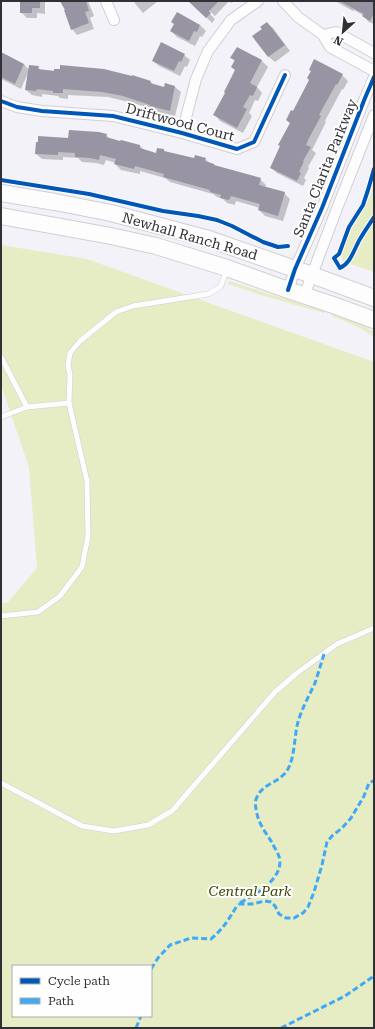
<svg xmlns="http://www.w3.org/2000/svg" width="375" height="1029" font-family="'Roboto Serif',serif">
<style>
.green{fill:#e6edc5;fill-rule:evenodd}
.shadow{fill:#0003}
.building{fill:#9994a4}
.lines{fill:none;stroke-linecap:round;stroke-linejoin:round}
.lane-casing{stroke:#cfcfd4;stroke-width:6}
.street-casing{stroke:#cfcfd4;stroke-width:12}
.primary-casing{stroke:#cfcfd4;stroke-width:18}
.lane{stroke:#fdfdfe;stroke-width:5}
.street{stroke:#fdfdfe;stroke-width:10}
.primary{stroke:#fdfdfe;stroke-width:16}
.quiet{stroke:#3fa9f5;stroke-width:3;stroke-dasharray:6 3;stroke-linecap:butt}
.cycleway-casing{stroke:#fefefe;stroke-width:6}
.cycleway{stroke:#0057b8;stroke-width:4}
.labels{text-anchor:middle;stroke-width:4;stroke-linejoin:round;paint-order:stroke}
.street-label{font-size:14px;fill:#303035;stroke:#fefefe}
.park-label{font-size:14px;font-style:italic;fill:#3d4300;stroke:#fefefe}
</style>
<rect width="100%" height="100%" fill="#f2f2f8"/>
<g class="green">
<path d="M374,181V272L345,262L342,260C339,247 358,219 364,207C369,199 371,190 374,181Z"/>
<path d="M1,245L87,259L374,362V1028H1V604L8,602L37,568L29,467L1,385ZM13,966H151V1016H13Z"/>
<path d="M229,281L266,293L324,311V313L264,296L228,284Z"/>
<path d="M333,313L359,323L374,332V337C360,327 348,322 332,316Z"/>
</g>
<g class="shadow">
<path d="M21,1H45V14L37,13V18H27L21,12Z"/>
<path d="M61,1H88L94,16L90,18L94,29L77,35L72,29L66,11Z"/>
<path d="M133,1H158L143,13Z"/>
<path d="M190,1H234L231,3L229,1L215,16L208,9L206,10L215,19L212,23Z"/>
<path d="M335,1H374V24L369,22L363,16H364L354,10L353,11Z"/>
<path d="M177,13L200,25L206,31L202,37L200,36L195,46L177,37L171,31L175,25Z"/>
<path d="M267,23L273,28L290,51L275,62L269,57L254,36L263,29Z"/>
<path d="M237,48L262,61L268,67L257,87L262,93L258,101L255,100L249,113L252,116L243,133L220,121L215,115L236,71L235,62L232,58Z"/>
<path d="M1,54L24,64L29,70L38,67L41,70L132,76L151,82L154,85L165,88L166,84L175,87L181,92L175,116L156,112L154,109L129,102L108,97L68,95V99L60,98L58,96L42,94V97L32,95L26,90L28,73L21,89L1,79Z"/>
<path d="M184,55L190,60L187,67L185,66L180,76L159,66L153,61Z"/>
<path d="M315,60L342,75L348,81L343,90L342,89L325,121L326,122L312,150L316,153L308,167L309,168L304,178L306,180L303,186L277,173L271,167L291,124L287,120L293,112L310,80Z"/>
<path d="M106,135L111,140L140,146L145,151L156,154L164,150L165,152L194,160L205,159L210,163L214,164L216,167L260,179L266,185L265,188L284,193L290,199L283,221L265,216L259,210L260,208L236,201L235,205L227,203L223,199L217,197L213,194L170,182L165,178L140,171V174L121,170L115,164L116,163L106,160L104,165L96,163L82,162L78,158L63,157V160L42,159L36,154L69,139Z"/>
</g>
<g class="building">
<path d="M20,1H40V8H32V13H20Z"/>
<path d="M60,1H86L89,11L85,12L89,23L71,30L64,10H65Z"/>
<path d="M188,1H219L209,11L211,13L206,18Z"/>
<path d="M339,1H374V13L370,21L362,16L364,14Z"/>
<path d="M177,12L200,25L197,32L194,31L189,41L170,31L174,24L171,22Z"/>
<path d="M267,22L285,45L268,57L252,36L262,29L260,27Z"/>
<path d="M161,42L185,54L181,62L179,61L174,71L152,61Z"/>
<path d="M237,47L262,60L250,83L257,87L253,96L250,95L243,107L247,109L237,128L213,115L225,93L224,92L235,70L231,67L235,60L230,58Z"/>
<path d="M1,52L24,64L15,84L1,77Z"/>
<path d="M314,59L343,74L337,85L336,84L319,115L321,116L309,138L306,145L311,147L303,161H304L299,172L301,173L297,181L270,168L280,146L278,145L290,123L286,120L291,110L293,111L309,80L307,78L311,71L309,70Z"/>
<path d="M29,65L39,66L38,69L54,71V69H60V65L104,69L132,76V75L151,81L150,83L164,87L165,83L175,86L170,111L150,106V105L123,96L102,92L63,89V93H53V91L37,89L36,91L25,90Z"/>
<path d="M69,130L99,132L107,134L106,137L120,141L121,140L140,145V148L156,153L157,148L164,149V151L194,158L195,155L206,158L205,161L214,164V165L261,178L259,185L285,192L278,216L258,210L260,204L231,196L229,200L220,198L221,195L210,192V190L163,177L164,174L135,166L134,169L114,164L116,159L100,155L99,160L90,158L75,157V153L58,152V155L35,154L36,142H38V136L68,138Z"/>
</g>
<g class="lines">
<g class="lane-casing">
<g id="lane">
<path d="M1,357L27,407"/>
<path d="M1,417L27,407L69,403"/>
<path d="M1,616L38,612L60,596L82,567L88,536L87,481L69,403L70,375L68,365L70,353L80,341L116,312L133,306L208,294L220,287L222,283L227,269"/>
<path d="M1,783L82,826L114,831L148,825L172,811L275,692L297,673L337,644L374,628"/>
</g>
</g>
<g class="street-casing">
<g id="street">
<path d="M106,1L114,20"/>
<path d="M283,1L298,17L323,35L330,47L374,71"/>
<path d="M323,35L336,32L374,53"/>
<path d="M1,101L17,107L42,111L113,116L182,133L237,149L254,142L285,75"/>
<path d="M182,133L196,79L208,51L231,20L258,1"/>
<path d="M288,290L295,269L322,208L365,98L374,77"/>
<path d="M304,296L336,211L374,115"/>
</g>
</g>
<g class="primary-casing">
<g id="primary">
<path d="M1,193L55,202L111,213L209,239L312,275L374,298"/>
<path d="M1,216L111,236L156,246L227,268L288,290L333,305L374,320"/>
</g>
</g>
<use href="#lane" class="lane"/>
<use href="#street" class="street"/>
<use href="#primary" class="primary"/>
<g class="quiet">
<path d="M324,654C321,664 318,674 315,683C309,696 302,708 298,722C294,737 295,756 288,769C280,783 263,783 257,797C254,803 256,808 257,814C259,824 266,833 271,841C274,847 279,854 280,860C281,882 253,895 238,904H252L265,901L271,902L275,906L279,914L286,918H294L303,913L308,907L314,892L322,865L327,842L332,836L342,828L351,818L364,796L369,783L373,781H374"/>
<path d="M151,969L158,958L170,945L191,938L211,939C224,928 229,919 238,904"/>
<path d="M136,1028L141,1016"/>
<path d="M281,1028L345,996L374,976"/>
</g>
<g class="cycleway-casing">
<g id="cycleway">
<path d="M1,101L17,107L42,111L113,116L182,133L237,149L254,142L285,75"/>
<path d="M374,169L368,190L363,205L349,227L339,254L334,258L340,268C351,263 354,249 360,239C364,232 369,225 374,217"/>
<path d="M1,180L89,194L163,211L198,216L217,220L232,226L263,242L278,247L288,246"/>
<path d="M288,290L295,269L322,208L365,98L374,77"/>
</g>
</g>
<use href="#cycleway" class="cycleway"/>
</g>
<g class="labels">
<g class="street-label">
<text transform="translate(180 122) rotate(15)" y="5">Driftwood Court</text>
<text transform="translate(325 168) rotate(-68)" y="5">Santa Clarita Parkway</text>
<text transform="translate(190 236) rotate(16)" y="5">Newhall Ranch Road</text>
</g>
<g class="park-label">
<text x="250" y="896">Central Park</text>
</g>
</g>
<rect width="375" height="1029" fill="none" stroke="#303035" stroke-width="4"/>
<rect x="12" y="965" width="140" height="52" fill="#fefefe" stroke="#acacae"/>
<rect x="20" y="978" width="20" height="6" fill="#0057b8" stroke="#acacae"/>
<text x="48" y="985" font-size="12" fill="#303035">Cycle path</text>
<rect x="20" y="998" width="20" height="6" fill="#3fa9f5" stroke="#acacae"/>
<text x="48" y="1005" font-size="12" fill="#303035">Path</text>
<g transform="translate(343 32) rotate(207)" stroke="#fefefe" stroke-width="3" paint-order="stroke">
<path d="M0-3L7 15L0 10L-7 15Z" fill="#303035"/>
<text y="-6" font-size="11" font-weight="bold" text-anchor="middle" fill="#303035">N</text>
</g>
</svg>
